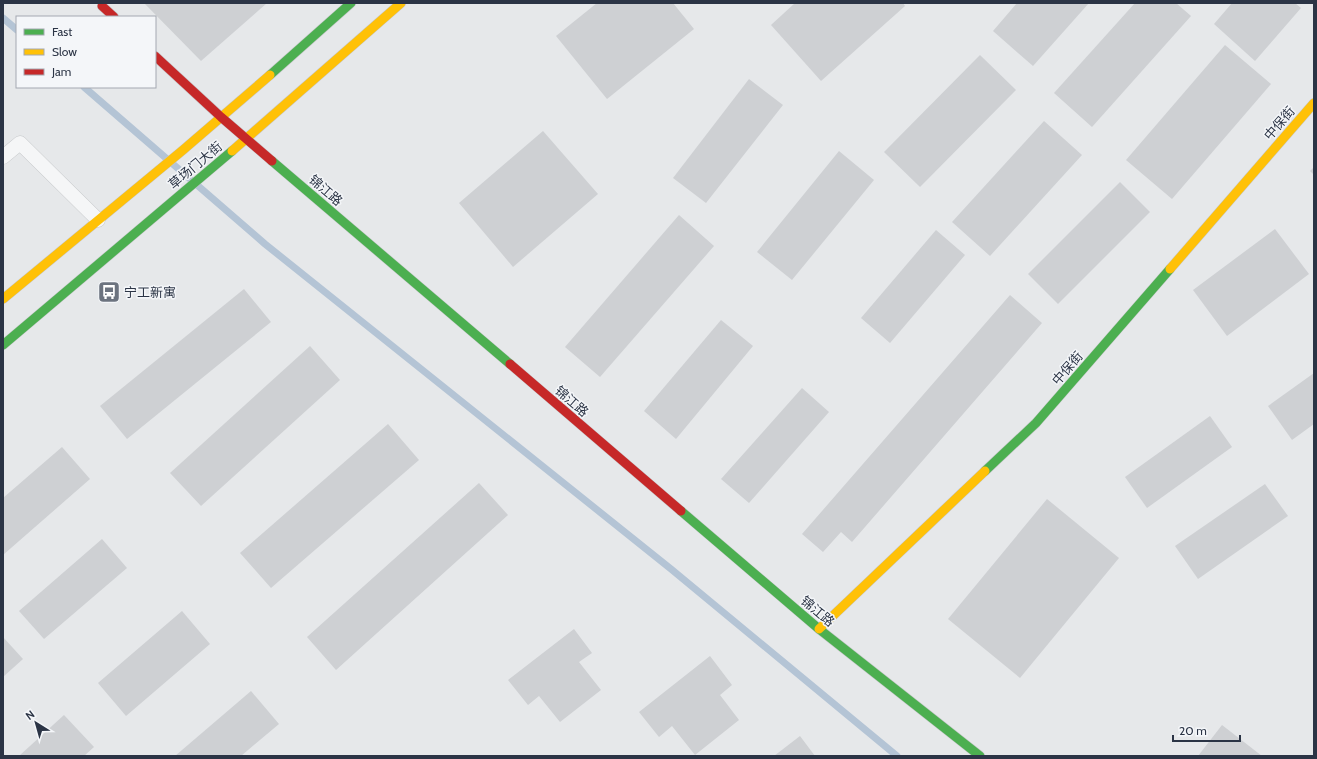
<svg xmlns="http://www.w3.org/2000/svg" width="1317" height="759" font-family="Cabin,'Noto Sans SC',sans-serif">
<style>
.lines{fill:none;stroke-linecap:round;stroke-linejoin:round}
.stream{stroke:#b4c4d5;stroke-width:7}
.building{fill:#ced0d3}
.lane-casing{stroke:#c4c6c8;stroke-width:15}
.fast-casing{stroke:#c4c6c8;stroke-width:10}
.slow-casing{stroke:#c4c6c8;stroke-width:10}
.jam-casing{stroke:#c4c6c8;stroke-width:10}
.lane{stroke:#f5f6f7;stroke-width:14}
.fast{stroke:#4caf50;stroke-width:9}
.slow{stroke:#ffc107;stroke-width:9}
.jam{stroke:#c62828;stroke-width:9}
.labels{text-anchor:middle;stroke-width:3;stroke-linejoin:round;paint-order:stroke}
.street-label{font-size:13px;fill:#2b3445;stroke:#f4f6f9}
.poi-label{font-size:13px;fill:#2b3445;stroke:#f4f6f9;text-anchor:start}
</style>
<rect width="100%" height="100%" fill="#e6e8ea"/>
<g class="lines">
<g class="stream">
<path d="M3,18L17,30"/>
<path d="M84,87L265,244L671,569L897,756"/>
</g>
</g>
<g class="building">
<path d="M144,3H267L201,61Z"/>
<path d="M597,3H673L694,29L607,99L556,36Z"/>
<path d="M795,3H903L905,6L821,81L771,25Z"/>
<path d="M1017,3H1089L1033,66L993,31Z"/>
<path d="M1135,3H1176L1191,16L1092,127L1054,93Z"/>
<path d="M1232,3H1295L1301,8L1255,61L1214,24Z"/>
<path d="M1225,45L1271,84L1172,199L1126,160Z"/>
<path d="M980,55L1016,90L920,187L884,152Z"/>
<path d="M749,79L783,105L706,203L673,178Z"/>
<path d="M1044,121L1082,155L990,256L952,222Z"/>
<path d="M543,131L598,194L513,267L459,203Z"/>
<path d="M839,151L874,180L792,280L757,252Z"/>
<path d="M1314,167V175L1310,171Z"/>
<path d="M1120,182L1150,212L1058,304L1028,274Z"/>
<path d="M679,215L714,246L600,377L565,347Z"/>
<path d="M1275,229L1309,274L1227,336L1193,290Z"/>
<path d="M936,230L965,255L890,343L861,318Z"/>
<path d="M244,289L271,322L127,439L100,406Z"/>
<path d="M1010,295L1042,323L852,542L841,532L823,552L802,534Z"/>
<path d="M721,320L753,346L676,439L644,411Z"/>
<path d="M310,346L340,380L201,506L170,473Z"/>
<path d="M1314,373V424L1292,440L1268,406Z"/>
<path d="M802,388L829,412L749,503L721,479Z"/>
<path d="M1210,416L1232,447L1147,508L1125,477Z"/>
<path d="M388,424L419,460L271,588L240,553Z"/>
<path d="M62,447L90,479L3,555V498Z"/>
<path d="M479,483L508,515L336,670L307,637Z"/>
<path d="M1265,484L1288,516L1198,579L1175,546Z"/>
<path d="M1047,499L1119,558L1020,678L948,619Z"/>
<path d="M102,539L127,568L44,639L19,611Z"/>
<path d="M182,611L210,644L126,716L98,683Z"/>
<path d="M574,629L592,653L579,662L601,690L560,722L539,696L528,705L508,680Z"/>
<path d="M3,637L23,659L3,677Z"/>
<path d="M710,656L732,685L720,695L739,720L695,755L672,726L659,737L639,712Z"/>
<path d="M251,691L279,724L241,756H175Z"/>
<path d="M64,715L94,747L84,756H19Z"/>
<path d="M1222,725L1262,756H1198Z"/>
<path d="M800,736L815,756H774Z"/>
</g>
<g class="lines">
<g class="lane-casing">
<path id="lane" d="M3,157L20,143L98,220"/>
</g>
<g class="fast-casing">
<g id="fast">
<path d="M270,75L351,3"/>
<path d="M272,161L510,364"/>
<path d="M3,345L232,151"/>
<path d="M985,471L1036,423L1170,269"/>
<path d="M681,511L819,629L980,756"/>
</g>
</g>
<g class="slow-casing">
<g id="slow">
<path d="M232,151L401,3"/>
<path d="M1170,269L1314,103"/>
<path d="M3,299L183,150L270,75"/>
<path d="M819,629L985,471"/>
</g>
</g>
<g class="jam-casing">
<g id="jam">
<path d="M102,6L114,17"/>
<path d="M155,56L221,117L272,161"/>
<path d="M510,364L681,511"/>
</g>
</g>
<use href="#lane" class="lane"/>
<use href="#fast" class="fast"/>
<use href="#slow" class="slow"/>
<use href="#jam" class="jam"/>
</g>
<defs>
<g id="bus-square" transform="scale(1.15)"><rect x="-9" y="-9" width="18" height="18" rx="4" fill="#6c737f" stroke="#f4f6f9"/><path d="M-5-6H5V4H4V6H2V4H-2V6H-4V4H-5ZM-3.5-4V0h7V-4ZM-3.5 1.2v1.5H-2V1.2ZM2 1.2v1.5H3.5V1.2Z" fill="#fff"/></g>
</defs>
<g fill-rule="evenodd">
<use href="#bus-square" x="109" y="292"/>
</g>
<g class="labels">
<g class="street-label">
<text transform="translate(1279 123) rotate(-49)" y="5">中保街</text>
<text transform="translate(195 165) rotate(-40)" y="5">草场门大街</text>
<text transform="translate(326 190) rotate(41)" y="5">锦江路</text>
<text transform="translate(1067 368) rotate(-49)" y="5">中保街</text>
<text transform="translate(572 401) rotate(41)" y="5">锦江路</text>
<text transform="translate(818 611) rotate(40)" y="5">锦江路</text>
</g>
<g class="poi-label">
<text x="124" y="297">宁工新寓</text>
</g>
</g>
<rect width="1317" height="759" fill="none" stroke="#2b3445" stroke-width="8"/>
<rect x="16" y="16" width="140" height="72" fill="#f4f6f9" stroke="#a4a8b1"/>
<rect x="24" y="29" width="20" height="6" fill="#4caf50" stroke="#a4a8b1"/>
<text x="52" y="36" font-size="12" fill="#2b3445">Fast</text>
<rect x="24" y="49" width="20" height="6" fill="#ffc107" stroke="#a4a8b1"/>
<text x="52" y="56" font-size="12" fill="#2b3445">Slow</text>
<rect x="24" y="69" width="20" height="6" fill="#c62828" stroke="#a4a8b1"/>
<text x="52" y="76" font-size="12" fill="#2b3445">Jam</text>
<g transform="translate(36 723) rotate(323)" stroke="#f4f6f9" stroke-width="3" paint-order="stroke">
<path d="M0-3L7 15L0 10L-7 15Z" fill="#2b3445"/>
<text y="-6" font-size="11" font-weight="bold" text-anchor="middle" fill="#2b3445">N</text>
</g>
<path d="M1173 735v6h67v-6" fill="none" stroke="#2b3445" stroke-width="2"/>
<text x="1179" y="735" font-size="12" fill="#2b3445" stroke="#f4f6f9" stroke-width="3" paint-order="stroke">20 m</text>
</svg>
